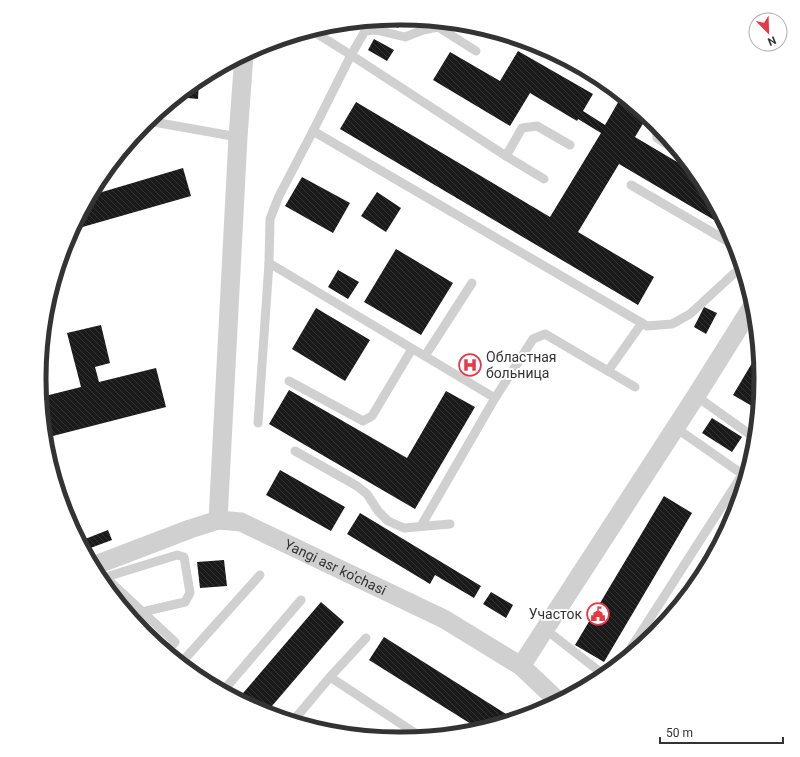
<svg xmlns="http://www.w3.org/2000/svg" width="800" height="757" font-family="Roboto,sans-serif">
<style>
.building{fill:url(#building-back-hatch)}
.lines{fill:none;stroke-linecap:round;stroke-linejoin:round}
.lane{stroke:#d0d0d0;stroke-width:9}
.street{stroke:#d0d0d0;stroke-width:19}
.labels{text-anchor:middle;stroke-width:4;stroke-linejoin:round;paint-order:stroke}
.poi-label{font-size:14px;fill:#333;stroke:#fff;text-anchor:start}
.street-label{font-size:14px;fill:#333;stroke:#fff}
.rim{fill:none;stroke:#333;stroke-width:5}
</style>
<defs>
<pattern id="building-back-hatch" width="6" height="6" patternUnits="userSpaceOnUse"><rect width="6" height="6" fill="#1a1a1a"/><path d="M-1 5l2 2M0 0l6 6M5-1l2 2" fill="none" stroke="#333"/></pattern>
</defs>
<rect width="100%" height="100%" fill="#fff"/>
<g class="building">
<path d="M400,18H404L398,28L384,20Z"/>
<path d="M374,39L394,50L387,61L368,50Z"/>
<path d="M518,51L593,94L583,111L605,125L620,99L636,108L647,117L635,137L694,172L700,178L726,227L619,164L578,232L654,277L638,305L340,129L356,102L550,217L601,133L578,119L577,121L530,93L510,126L433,80L450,52L500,81Z"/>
<path d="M199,79L198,99L177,97L180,95Z"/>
<path d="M183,168L191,196L72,230L92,195Z"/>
<path d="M302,177L350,203L333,233L285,206Z"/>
<path d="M377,192L401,208L386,232L361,216Z"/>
<path d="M396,249L453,283L421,335L364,302Z"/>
<path d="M338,270L359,282L348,299L328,287Z"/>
<path d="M704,307L717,313L706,334L694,327Z"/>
<path d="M316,308L370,340L345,381L292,349Z"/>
<path d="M101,325L110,363L95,367L99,382L156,368L166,407L45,438L41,397L81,387L67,333Z"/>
<path d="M758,353L760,379L757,409L733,395Z"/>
<path d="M289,390L407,458L446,391L475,407L415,509L269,424Z"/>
<path d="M712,418L742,437L732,452L702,433Z"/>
<path d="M280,470L345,507L331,531L266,495Z"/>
<path d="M664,496L692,513L604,662L575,645Z"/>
<path d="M360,513L481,586L474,598L435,575L430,584L347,534Z"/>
<path d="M108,530L112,540L85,550L80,541Z"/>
<path d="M224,560L227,586L200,588L197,562Z"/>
<path d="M491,592L513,605L506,618L483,604Z"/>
<path d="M321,602L344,622L266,713L238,699Z"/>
<path d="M384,637L514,719L479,729L369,660Z"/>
</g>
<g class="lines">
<g class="lane">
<path d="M311,30L351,55L313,131L647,326L672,324L690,314L741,267"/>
<path d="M476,51L438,27L423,30L405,37L376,30L365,31L351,55L506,156L544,179"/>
<path d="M148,121L238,137"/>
<path d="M657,126L656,128L657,138L677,151"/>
<path d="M506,156L522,128L537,126L570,145"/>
<path d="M631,185L734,245"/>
<path d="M269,263L495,398"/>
<path d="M425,356L472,283"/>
<path d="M608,371L635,387"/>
<path d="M289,381L363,421L372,416L412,349"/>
<path d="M696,396L755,438"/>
<path d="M258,423L269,263L270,219L279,196L313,131"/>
<path d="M676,428L745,476"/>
<path d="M295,451L357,486L367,494L378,511L388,521L404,528L450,524"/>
<path d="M421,526L495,398L533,339L545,334L608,371L642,323"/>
<path d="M103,575L175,642L167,651"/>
<path d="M106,577L177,555L184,557L190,593L185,602L142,612"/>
<path d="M545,629L604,675"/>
<path d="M624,659L749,464"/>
<path d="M181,663L260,575"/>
<path d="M330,677L366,638"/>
<path d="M223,691L301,600"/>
<path d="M293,721L330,677L421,737"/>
</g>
<g class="street">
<path d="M218,520L238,137L244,55"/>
<path id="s1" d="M93,566L190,529L218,520L241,522L444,619L521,666L558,701"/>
<path d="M521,666L696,396L753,305"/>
</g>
</g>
<defs>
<g id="hospital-ring" transform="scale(1.15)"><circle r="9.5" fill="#fff" stroke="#e63946" stroke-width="1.5"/><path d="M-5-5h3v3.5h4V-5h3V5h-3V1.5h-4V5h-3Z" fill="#e63946"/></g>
<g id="civic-ring" transform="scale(1.15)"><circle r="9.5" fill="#fff" stroke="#e63946" stroke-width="1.5"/><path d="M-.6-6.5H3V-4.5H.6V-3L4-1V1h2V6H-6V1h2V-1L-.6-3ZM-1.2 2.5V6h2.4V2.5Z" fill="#e63946"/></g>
</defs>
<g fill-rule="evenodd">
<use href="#hospital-ring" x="470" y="365"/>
<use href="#civic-ring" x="598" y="614"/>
</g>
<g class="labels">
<g class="poi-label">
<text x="486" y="362">Областная<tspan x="486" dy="16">больница</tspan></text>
<text x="582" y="619" text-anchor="end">Участок</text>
</g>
<g class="street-label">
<text dy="5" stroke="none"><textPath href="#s1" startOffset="261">Yangi asr ko'chasi</textPath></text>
</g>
</g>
<path d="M0 0H800V757H0ZM399 25H401A353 353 0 0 1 754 378V379A353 353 0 0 1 401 732H399A353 353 0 0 1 46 379V378A353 353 0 0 1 399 25Z" fill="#fff" fill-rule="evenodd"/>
<path class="rim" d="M399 25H401A353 353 0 0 1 754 378V379A353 353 0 0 1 401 732H399A353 353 0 0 1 46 379V378A353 353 0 0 1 399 25Z"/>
<g transform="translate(768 32) rotate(157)"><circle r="19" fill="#ffffff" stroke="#adadad"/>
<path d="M0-3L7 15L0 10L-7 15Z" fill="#e63946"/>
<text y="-6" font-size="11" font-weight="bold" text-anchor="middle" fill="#333333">N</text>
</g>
<path d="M660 737v6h123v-6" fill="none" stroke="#333333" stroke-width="2"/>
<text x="666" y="737" font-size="12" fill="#333333" stroke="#ffffff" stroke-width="3" paint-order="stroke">50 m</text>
</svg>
